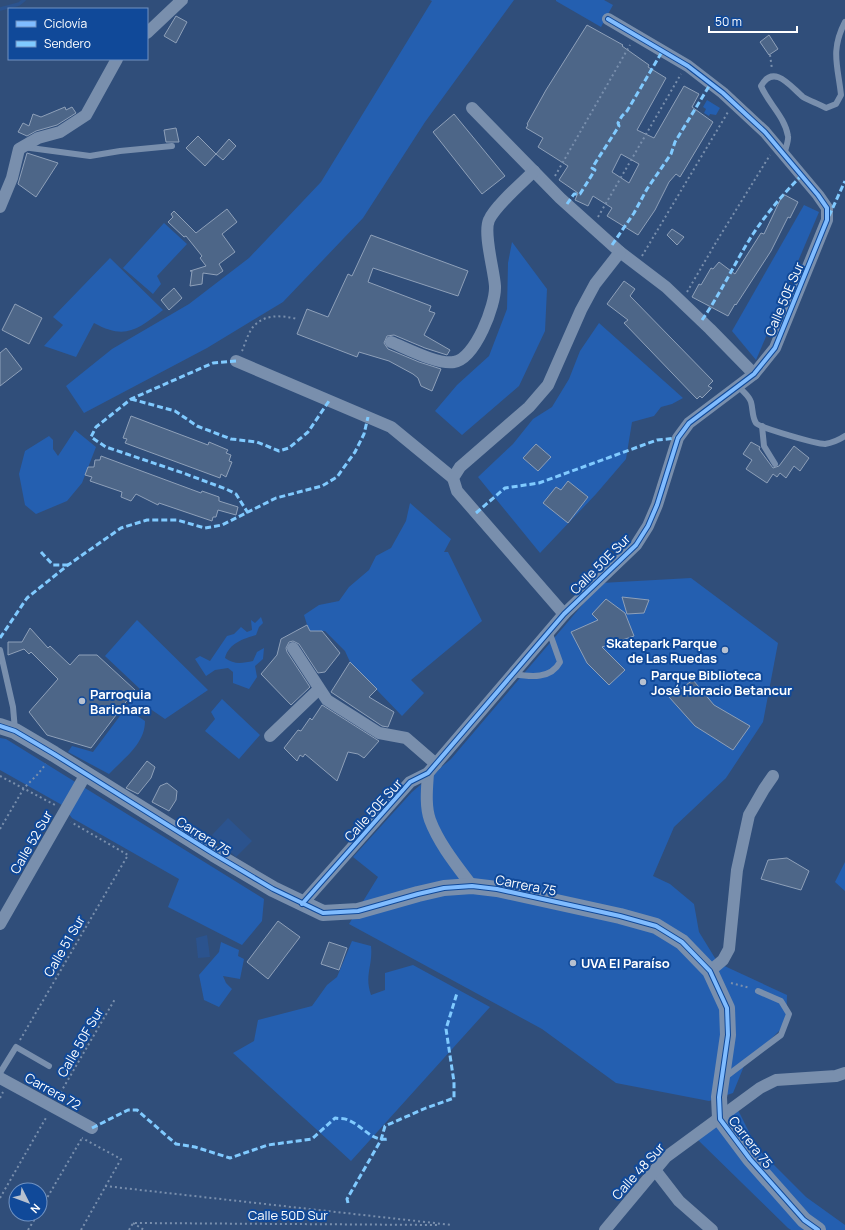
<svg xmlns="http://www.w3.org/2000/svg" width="845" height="1230" font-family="Manrope,sans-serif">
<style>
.green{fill:#245fb0}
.water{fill:#2b538e}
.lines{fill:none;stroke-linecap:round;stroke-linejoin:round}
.stream{stroke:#2b538e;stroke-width:3.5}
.building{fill:#4d6688;stroke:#8ea0b9;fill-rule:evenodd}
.path{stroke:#798fad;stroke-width:2;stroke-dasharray:2 3;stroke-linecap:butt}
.service{stroke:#798fad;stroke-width:6}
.minor{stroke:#798fad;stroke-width:12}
.tertiary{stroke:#798fad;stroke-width:16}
.quiet{stroke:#80caff;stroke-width:3;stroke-dasharray:6 3;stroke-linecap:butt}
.cycleway-casing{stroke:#104999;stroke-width:6}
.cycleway{stroke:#80bcff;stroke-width:4}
.poi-dot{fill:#b7c1d0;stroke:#104999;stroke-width:1.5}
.labels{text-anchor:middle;stroke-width:4;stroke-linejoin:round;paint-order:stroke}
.street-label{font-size:13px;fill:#fff;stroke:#104999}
.poi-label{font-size:13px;font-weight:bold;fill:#fff;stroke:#104999;text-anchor:start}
</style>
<rect width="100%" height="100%" fill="#304e7a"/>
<g class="green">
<path d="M430,0H514L425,122L363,218L283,302L207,348L84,413L66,386L112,349L189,304L249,258L321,182L432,1Z"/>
<path d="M556,0H604L613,5L601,27L556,1Z"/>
<path d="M707,100L720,108L716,115L710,114L709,116L704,113L706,109L703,107Z"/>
<path d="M804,205L819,212L756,360L732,331Z"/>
<path d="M164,223L187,244L157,276L161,284L153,294L123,268Z"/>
<path d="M512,242L547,289L545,331L519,386L462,435L435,411L457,385L489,356L507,309L508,263Z"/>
<path d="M110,258L163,310C137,330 125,340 94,323L76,357L44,346L63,325L53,317Z"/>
<path d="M599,323L683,398L672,404L661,407L654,416L632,422L626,459L596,494L540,553L478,477L513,444L533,419L552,407L569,379L580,351Z"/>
<path d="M75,430L96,447L82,483L67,501L36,514L25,505L19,474L25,451L49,436L53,440V449L58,456Z"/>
<path d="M410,503L451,539L444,552H448L482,621L411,680L424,693L402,716L350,662L345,651L325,631H309L304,615L319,605L339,601L349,587L369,570L376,556L391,548L406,521Z"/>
<path d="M691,578L778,643L763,722L726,778L674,827L653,876L670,884L694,904L699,932L718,963L787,995L786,1024L744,1066L733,1093L709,1101L616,1083L542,1029L349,924L378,877L353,857L412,792L451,759L601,583Z"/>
<path d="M261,617L263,623L259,627L256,635C243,639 229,643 225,658C234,665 243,663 253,661L257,652L264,648L263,659L255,666L257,677L249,689L233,683V672L228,668L215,670L206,676L195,659L200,656L210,661L227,636L234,634L241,627L247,632L252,630L251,620L255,623Z"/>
<path d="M137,620L208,690L165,719L146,706H136V715L145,721C145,744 124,758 109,774L68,752L72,746L93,752L140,689L105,656Z"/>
<path d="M222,699L260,735L239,759L205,731L215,719L211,712Z"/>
<path d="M0,738L6,739L264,899L262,921L242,945L168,907L179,879L72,818L62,805L0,770Z"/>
<path d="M845,862V891L835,882Z"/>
<path d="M352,941L371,946C373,966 364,975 371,995L385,990V973L413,965L490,1007L351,1161L233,1053L254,1041L258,1020L312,1006L327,985L337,977Z"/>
<path d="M221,942L239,950L238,956L244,959L240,979L223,976L226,983L232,989L219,1007L204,1000L199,975L219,952Z"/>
<path d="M738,1110L757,1148L806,1197L845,1225V1230H791L788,1228L698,1140Z"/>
</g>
<g class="water">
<path d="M228,818L252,841L236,857L212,835Z"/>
<path d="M207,935L210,957L198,958L196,938Z"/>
</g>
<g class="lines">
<path class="stream" d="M0,9L19,4L24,0"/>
</g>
<g class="building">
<path d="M176,16L187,22L176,43L164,36Z"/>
<path d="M587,25L623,45L622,46L649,65L648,67L666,78L637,130L654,138L684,86L699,94L692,107L713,122L680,177L676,174L669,182L655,210L638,235L607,216L612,208L593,196L588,206L575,200L578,193L559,180L568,166L538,147L543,138L526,128L528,125L527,124L546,90ZM621,154L639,164L629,183L612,172Z"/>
<path d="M769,35L778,49L769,55L760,42Z"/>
<path d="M65,107L66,110L72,107L76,113L57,125L36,131L27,136L18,132L23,123L29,126L33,114L41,117Z"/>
<path d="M454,114L505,176L482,194L433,132Z"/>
<path d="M176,128L179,142H166L164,130Z"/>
<path d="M198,136L216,154L205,166L186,148Z"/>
<path d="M229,139L236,146L223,160L216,154Z"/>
<path d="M27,153L58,163L36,197L18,184Z"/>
<path d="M783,194L798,202L790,218L788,217L771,251L736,305L735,304L728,316L692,297L699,284L701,285L711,268L713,269L719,262L735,274L761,233L764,234Z"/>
<path d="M227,209L237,222L222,234L235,252L219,264L223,271L217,275L203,273L202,284L190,286L192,271H190L206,266L200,258L202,256L186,236L184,237L168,222L173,217L171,214L174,211L196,233Z"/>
<path d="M672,229L684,237L677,245L667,235Z"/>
<path d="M371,235L468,271L458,296L373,268L368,282L431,306L429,311L435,313L424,335L450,350L447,355L425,348L394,335L387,336L384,343L388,349L419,362L441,369L432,391L421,386L418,378L413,374L389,361L359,352L357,357L297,334L307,309L328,317L348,274L352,276Z"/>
<path d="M624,281L635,289L630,296L713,381L708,386L712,388L702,398L700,396L697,399L624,323L628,320L607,304Z"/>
<path d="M174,288L182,298L169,310L161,300Z"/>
<path d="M15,304L42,318L29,344L2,330Z"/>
<path d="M6,348L22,369L0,386V353Z"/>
<path d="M131,416L208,445L209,442L228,450L226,453L231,455L229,461L232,462L226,477L221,474L220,478L125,443L127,439L123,438Z"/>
<path d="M751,442L760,447L759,449L773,468L779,466L794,446L809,458L800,471L794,466L786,478L780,473L777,477L773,474L767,483L746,469L752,460L743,454Z"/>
<path d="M536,444L551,457L538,471L523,458Z"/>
<path d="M101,456L201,493L202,491L219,497V501L238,507L236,515L218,510L216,517H213L212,521L159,503L158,505L136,494L131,501L121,497L122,492L90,481L92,477L85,475L88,467H94L95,460H100Z"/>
<path d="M568,481L588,497L568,523L543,503L556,487L561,490Z"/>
<path d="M622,597L649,600L644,613L627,614Z"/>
<path d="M606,599L625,613L634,636L602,647L625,670L609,685L587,663L571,632L598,620L592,614Z"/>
<path d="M307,625L310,631H322L340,653L325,672L318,673L299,644L293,641L289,642L286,648L287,652L310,687L291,705L261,674L277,655L281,639Z"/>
<path d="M30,628L48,648L50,646L70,665L79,655H97L135,690L91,748L47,735L29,712L58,679L31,652L29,654L24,649L8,655V642H22Z"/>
<path d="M350,662L377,689L369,697L394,712L388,727L382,726L331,692Z"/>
<path d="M693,680L714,705L750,726L733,750L695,726L669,697Z"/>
<path d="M322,705L379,741L364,758L358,754L348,752L337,781L305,754L303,757L300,755L297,761L284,748L298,730L301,731L310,718L312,720Z"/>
<path d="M147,761L155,767L151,778L138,794L126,788Z"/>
<path d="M167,783L177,791L176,800L169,811L152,802L160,786Z"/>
<path d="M787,858L809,871L801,890L761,879L768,860Z"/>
<path d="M278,921L300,937L268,979L247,962Z"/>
<path d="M329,942L347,948L339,970L321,964Z"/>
</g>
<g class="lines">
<g class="path">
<path d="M770,55L772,69"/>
<path d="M555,176L630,45"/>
<path d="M598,217L681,74"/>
<path d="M642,256L728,112"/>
<path d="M687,292L718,239L770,155"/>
<path d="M242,351C245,344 248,333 253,327C264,314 281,315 297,319"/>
<path d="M0,776L55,805"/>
<path d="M0,829L24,788L37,775L46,764"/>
<path d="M731,983L750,988"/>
<path d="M20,1040L128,855L71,822"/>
<path d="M58,1097L115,999"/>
<path d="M0,1098L3,1092"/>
<path d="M105,1186L452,1225"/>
<path d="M0,1198L47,1116"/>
<path d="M40,1210L82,1138"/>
<path d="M133,1223L144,1230"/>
<path d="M28,1230L38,1214"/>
<path d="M81,1230L121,1159L82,1138"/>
<path d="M129,1230L133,1223L439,1225"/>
</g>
<g class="service">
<path d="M23,147L90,156L120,151L172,146"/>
<path d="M784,155C785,149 789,141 788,136C785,117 768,103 761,86C774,63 791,87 803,97C810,101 819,104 826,108L836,104L841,95C838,66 830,51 845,22"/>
<path d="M738,385C742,392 748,394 751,402C753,409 752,417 756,423C760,428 817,444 825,444C831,443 839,440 845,436"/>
<path d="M762,426L764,446L775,464"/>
<path d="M0,650L13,707L15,730"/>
<path d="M514,674C531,677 551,679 560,662L549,631"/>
<path d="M0,1073L16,1047L49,1066"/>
<path d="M724,1078L781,1035L789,1014L781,1001L758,991"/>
</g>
<g class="minor">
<path d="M147,33L182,0"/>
<path d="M472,108L560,198L620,252L666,287L710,329L754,374"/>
<path d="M0,207L12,178L19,149L38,138L60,132L86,115L117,59"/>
<path d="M391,342C406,348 438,365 454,362C475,359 496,305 495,286C494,270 483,233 489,220C495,206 523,182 534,171"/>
<path d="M236,361L391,427L453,478"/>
<path d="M564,614L457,491L453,478L460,467L529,407L548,385L581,310L595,284L620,252"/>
<path d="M293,648L327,700L379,733L406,738L436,764"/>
<path d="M270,736L319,689"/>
<path d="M428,773C427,788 425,806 430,820C439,844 457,866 472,886"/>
<path d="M302,904L410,782L428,773L564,614L636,545L648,526L657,505L678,438L689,423L754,374L775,348L827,220V208L818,195L765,132L723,93L688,66L608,19"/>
<path d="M0,924L86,774"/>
<path d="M710,971L723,960L729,949L737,870L749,815L764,789L773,776"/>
<path d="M0,1078L92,1128"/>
<path d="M655,1170L679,1201L712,1230"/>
<path d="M605,1230L666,1157L760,1088L776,1080L836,1076L845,1073"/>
</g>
<path class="tertiary" d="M0,726L15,731L54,754L214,854L273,889L323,913L358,911L418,894L444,888L472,886L497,889L620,916L656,926L682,942L710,971L727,1008L728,1035L719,1097L720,1119L750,1159L804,1220L818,1230"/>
<g class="quiet">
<path d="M567,204L574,194H580L595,170L592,168L619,126L618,123L622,116L627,111L663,50"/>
<path d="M829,216L845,181"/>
<path d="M612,245L634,213L647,189L671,154L675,142L711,83"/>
<path d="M702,320C721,293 735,262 753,234C767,213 784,193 802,175"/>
<path d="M236,361L213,363L131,399L96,427L91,437L106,447L183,473L226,489L236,494L248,513"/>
<path d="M131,399L175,411L197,426L231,439L257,442L279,451L289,448L308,432L329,401"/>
<path d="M476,513L505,488L539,483L657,440L678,438"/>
<path d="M41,552L53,565H68"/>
<path d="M0,638L27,598L68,565L121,528L147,520H177L205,528L222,525L276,498L322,486L337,477L355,452L364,434L368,417"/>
<path d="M92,1128L128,1110H137L176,1144L195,1147L230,1158L268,1145L312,1139L335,1118C339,1119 344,1118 348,1120C363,1126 372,1142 388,1139"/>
<path d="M348,1203L347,1199L381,1140L385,1126L426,1108L454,1098V1082L446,1029L457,993"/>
</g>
<g class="cycleway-casing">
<g id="cycleway">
<path d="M0,726L15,731L54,754L214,854L273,889L323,913L358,911L418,894L444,888L472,886L497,889L620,916L656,926L682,942L710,971L727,1008L728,1035L719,1097L720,1119L750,1159L804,1220L818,1230"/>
<path d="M302,904L410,782L428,773L564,614L636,545L648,526L657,505L678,438L689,423L754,374L775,348L827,220V208L818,195L765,132L723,93L688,66L608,19"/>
</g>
</g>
<use href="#cycleway" class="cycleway"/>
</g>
<g class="poi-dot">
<circle cx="725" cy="650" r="4"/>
<circle cx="643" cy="682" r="4"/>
<circle cx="82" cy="701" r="4"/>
<circle cx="573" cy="963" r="4"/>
</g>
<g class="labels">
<g class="street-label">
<text transform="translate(784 299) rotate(-67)" y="5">Calle 50E Sur</text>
<text transform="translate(600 564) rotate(-45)" y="5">Calle 50E Sur</text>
<text transform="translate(373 810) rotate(-48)" y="5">Calle 50E Sur</text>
<text transform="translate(204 836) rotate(32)" y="5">Carrera 75</text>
<text transform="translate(31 842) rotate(-60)" y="5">Calle 52 Sur</text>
<text transform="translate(526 885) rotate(11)" y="5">Carrera 75</text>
<text transform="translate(64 946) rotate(-60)" y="5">Calle 51 Sur</text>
<text transform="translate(80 1042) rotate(-60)" y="5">Calle 50F Sur</text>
<text transform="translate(53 1091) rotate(29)" y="5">Carrera 72</text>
<text transform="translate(751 1142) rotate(52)" y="5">Carrera 75</text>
<text transform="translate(638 1171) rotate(-48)" y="5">Calle 48 Sur</text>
<text x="288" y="1220">Calle 50D Sur</text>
</g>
<g class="poi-label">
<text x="717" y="648" text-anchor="end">Skatepark Parque<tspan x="717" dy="15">de Las Ruedas</tspan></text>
<text x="651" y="680">Parque Biblioteca<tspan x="651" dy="15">José Horacio Betancur</tspan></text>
<text x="90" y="699">Parroquia<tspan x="90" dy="15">Barichara</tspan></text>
<text x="581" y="968">UVA El Paraíso</text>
</g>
</g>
<rect x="8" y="8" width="140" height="52" fill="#104999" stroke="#7092c2"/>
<rect x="16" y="21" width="20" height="6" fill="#80bcff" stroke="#7092c2"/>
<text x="44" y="28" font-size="12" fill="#ffffff">Ciclovía</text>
<rect x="16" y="41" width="20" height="6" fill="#80caff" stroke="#7092c2"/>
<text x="44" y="48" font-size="12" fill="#ffffff">Sendero</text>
<g transform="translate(28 1202) rotate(132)"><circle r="19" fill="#104999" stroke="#7092c2"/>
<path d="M0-3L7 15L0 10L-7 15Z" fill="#b7c1d0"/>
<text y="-6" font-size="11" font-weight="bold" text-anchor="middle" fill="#ffffff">N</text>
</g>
<path d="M709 26v6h88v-6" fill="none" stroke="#ffffff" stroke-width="2"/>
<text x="715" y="26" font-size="12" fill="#ffffff" stroke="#104999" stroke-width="3" paint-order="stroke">50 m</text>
</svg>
